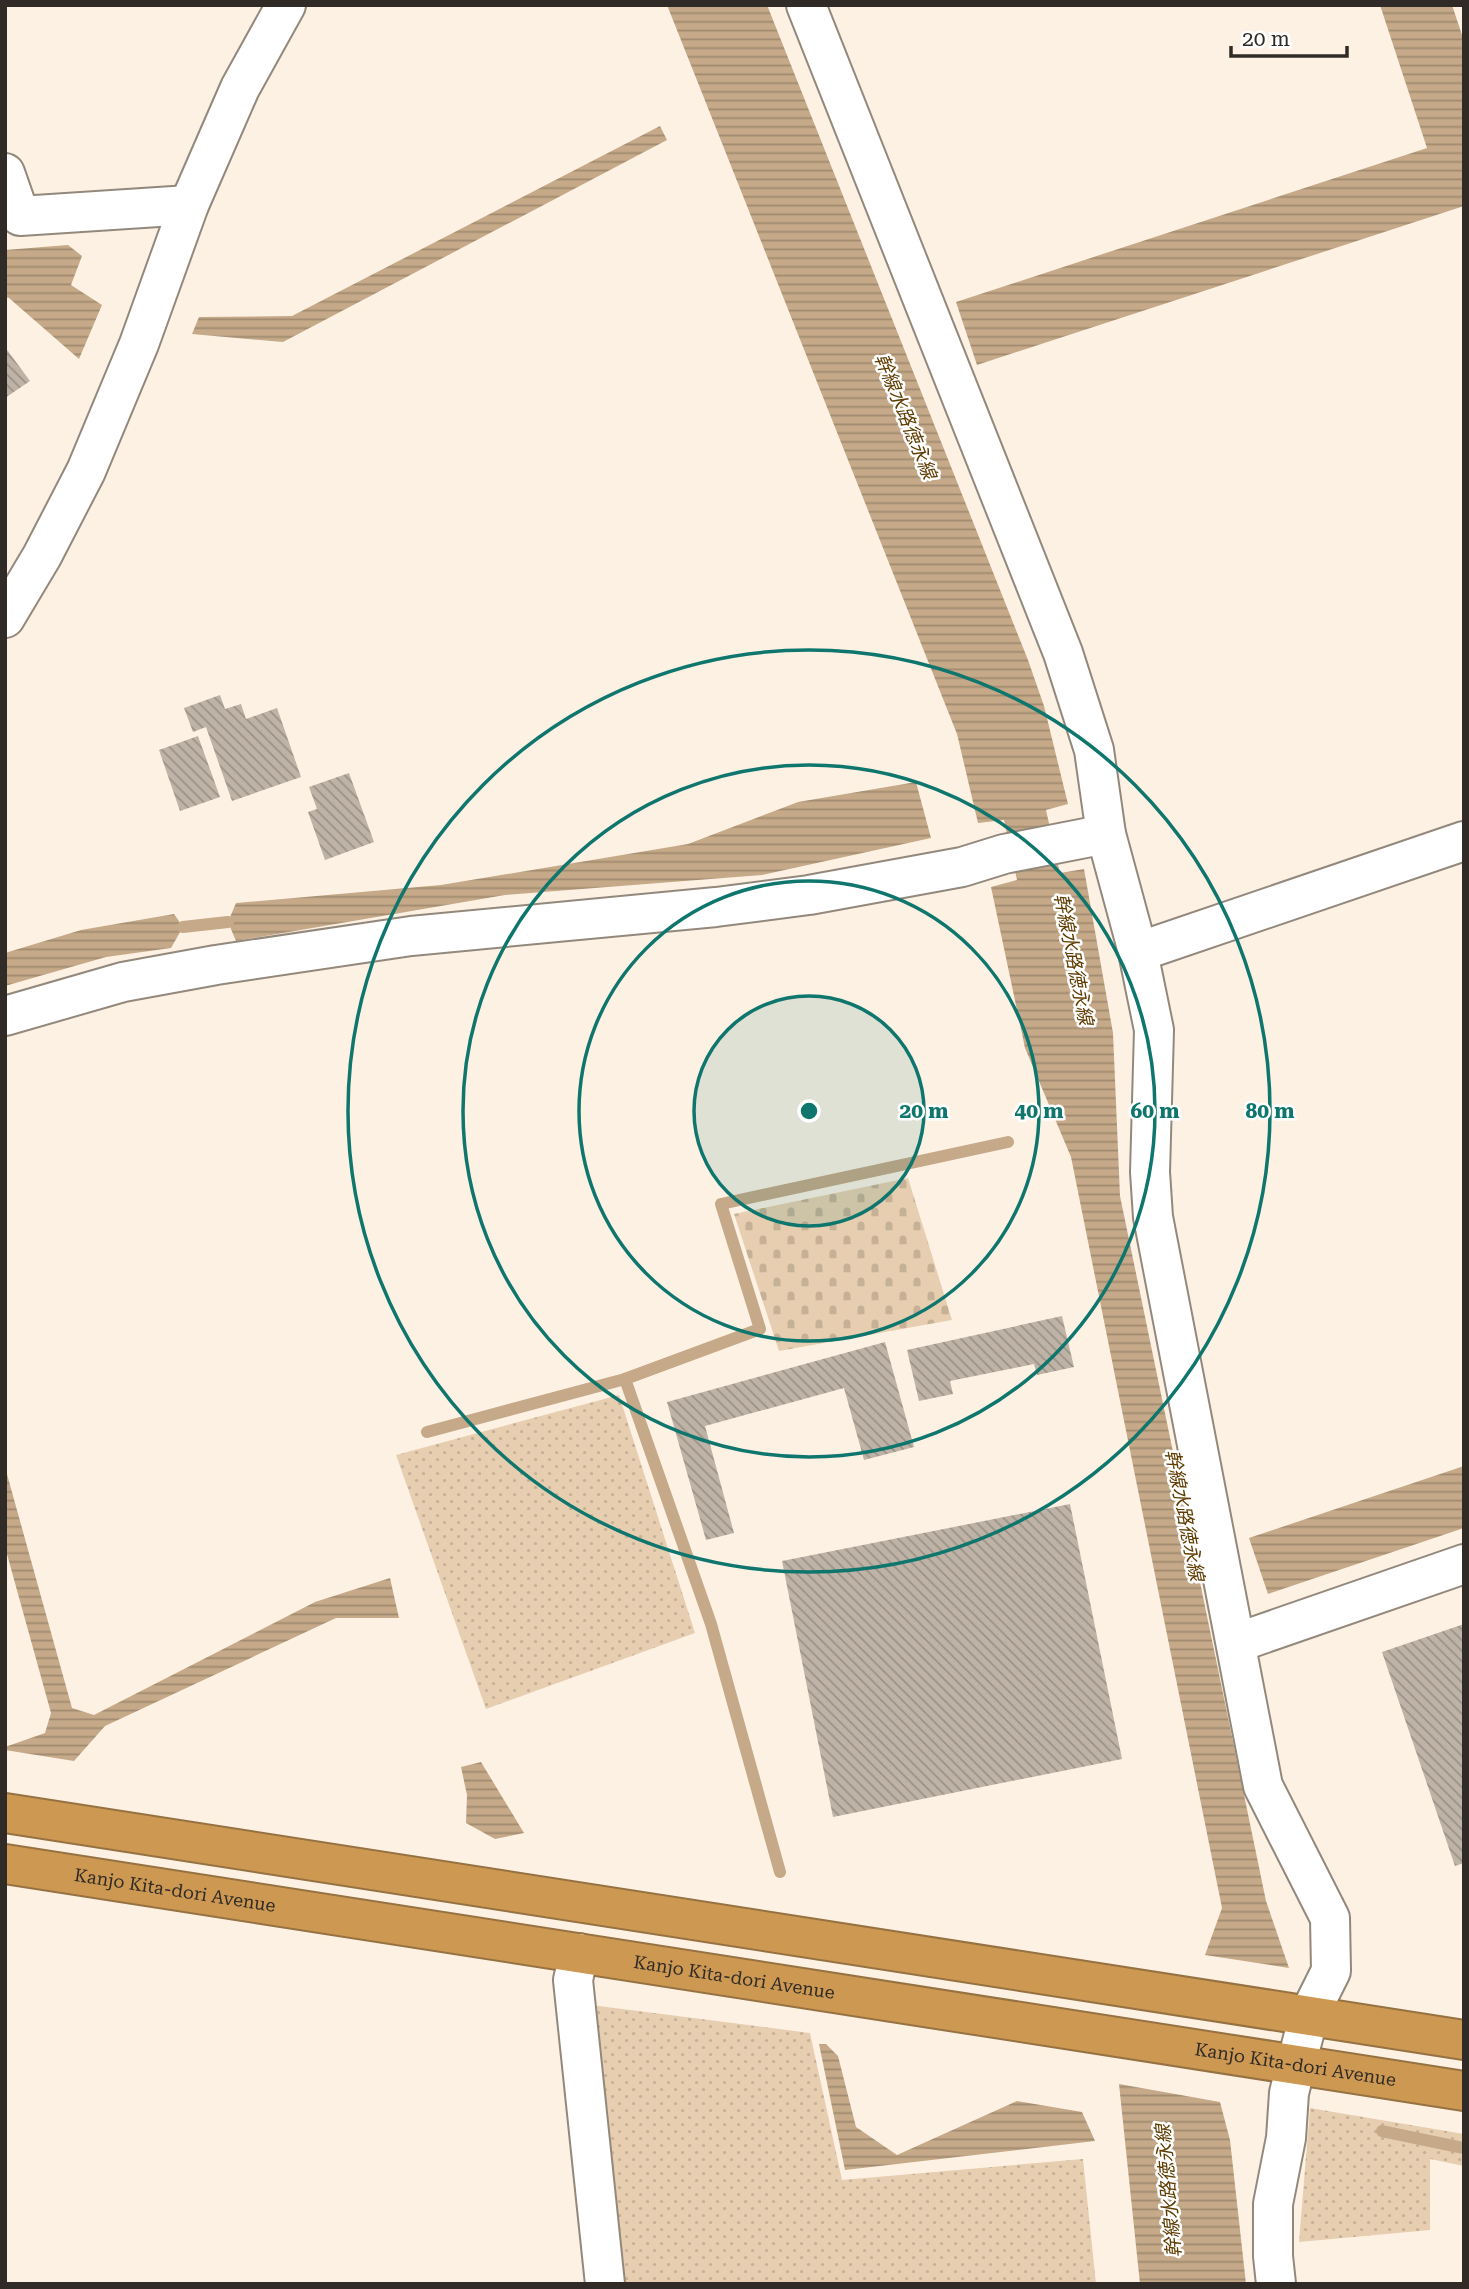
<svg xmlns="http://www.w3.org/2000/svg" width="1469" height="2289" font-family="'Roboto Serif','Noto Sans JP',serif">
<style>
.grass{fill:url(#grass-dots)}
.cemetery{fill:url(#cemetery-stones)}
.water{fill:url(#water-rules)}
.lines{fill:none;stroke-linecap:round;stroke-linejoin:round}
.stream{stroke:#c5a988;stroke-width:12}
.building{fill:url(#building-back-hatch)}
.minor-casing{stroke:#93887c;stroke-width:42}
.highway-casing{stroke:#967243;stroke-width:42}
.minor{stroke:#fff;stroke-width:38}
.highway{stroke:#cd9852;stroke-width:38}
.ring{fill:none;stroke:#0f766e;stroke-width:3.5}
.labels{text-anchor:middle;stroke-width:5;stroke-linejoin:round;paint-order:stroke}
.street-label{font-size:18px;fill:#302b26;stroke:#fff}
.water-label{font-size:19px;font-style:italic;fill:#603c00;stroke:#fff}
.centre{fill:#0f766e;stroke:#fff;stroke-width:3.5}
.ring-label{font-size:21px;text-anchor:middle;font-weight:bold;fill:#0f766e;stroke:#fff;stroke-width:5;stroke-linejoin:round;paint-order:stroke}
</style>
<defs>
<pattern id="grass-dots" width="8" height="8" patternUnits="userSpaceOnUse" patternTransform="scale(1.75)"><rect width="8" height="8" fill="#e7ceb0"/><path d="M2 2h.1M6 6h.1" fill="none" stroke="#c6b197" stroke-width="1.8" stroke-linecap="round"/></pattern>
<pattern id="cemetery-stones" width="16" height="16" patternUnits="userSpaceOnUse" patternTransform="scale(1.75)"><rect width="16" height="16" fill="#e7ceb0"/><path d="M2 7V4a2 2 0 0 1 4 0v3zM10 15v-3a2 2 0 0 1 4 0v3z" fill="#c6b197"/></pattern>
<pattern id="water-rules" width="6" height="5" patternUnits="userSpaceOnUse" patternTransform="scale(1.75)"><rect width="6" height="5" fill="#c5a988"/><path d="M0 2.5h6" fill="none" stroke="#a08a6f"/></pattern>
<pattern id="building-back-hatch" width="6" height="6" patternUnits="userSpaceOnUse" patternTransform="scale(1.75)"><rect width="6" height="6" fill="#beb3a6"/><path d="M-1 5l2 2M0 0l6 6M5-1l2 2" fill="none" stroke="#9b9287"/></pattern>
</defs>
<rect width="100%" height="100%" fill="#fdf1e4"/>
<g class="grass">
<path d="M619,1395L695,1633L486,1709L396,1455Z"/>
<path d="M591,2005L810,2033L842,2180L1083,2159L1096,2284H624Z"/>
<path d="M1310,2108L1464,2134V2166L1430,2159V2230L1299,2242Z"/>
</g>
<path class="cemetery" d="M908,1178L952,1320L779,1351L734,1214Z"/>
<g class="water">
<path d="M667,5H767L1028,660L1044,706L1068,804L1046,810L1060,873L1084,869L1113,1033L1120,1196L1266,1901L1289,1968L1205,1955L1222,1908L1071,1157L1025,1048L991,887L1017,880L1004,820L978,823L957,734Z"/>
<path d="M1380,5H1452L1464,41V206L977,365L956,302L1427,148Z"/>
<path d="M660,126L667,140L283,342L192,334L199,317L292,316Z"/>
<path d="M68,245L82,256L71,285L102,305L79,359L9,298L5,297V250Z"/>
<path d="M916,782L931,838L762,875L505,895L236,941L228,922L236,903L441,885L688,844L798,802Z"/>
<path d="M174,914L183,927L171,948L106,957L5,986V953L81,930Z"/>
<path d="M1464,1466V1528L1268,1594L1249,1538Z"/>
<path d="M5,1467L72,1708L94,1715L315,1602L390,1578L399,1618H336L105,1726L74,1761L5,1750V1747L45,1733L51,1713L5,1547Z"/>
<path d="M481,1762L524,1833L495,1839L466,1823L467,1795L461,1767Z"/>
<path d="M819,2044H826L838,2056L856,2127L897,2155L1017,2101L1082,2112L1095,2141L845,2170Z"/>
<path d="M1119,2084L1220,2102L1230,2140L1246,2284H1140Z"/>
</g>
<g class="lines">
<g class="stream">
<path d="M183,927L228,922"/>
<path d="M427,1432L625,1379"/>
<path d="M780,1872L711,1624L625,1379L760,1329L721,1204L1008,1142"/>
<path d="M1382,2131L1464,2148"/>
</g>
</g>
<g class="building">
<path d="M5,347L30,381L5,398Z"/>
<path d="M220,695L225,709L241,704L246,719L277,708L301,777L232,801L206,727L193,732L184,708Z"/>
<path d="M198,736L220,797L180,811L159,750Z"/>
<path d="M349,773L374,842L325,860L308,812L317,809L309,787Z"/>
<path d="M1062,1316L1074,1367L1037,1375L1034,1364L950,1381L953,1394L919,1401L907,1350Z"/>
<path d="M885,1342L914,1447L864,1460L844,1388L705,1426L734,1533L706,1540L667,1402Z"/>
<path d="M1070,1504L1122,1759L833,1817L782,1561Z"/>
<path d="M1464,1624V1863L1455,1866L1382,1652Z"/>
</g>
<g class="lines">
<g class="minor-casing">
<g id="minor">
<path d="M806,5L1063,653L1094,750L1106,834L1138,952L1154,1030L1150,1172L1153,1217L1263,1786L1330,1918L1331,1971L1309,2015L1296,2065L1289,2093L1286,2138L1273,2204V2256L1276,2284"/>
<path d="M5,173L20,216L189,205"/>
<path d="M5,618L42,556L86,471L139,344L189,205L240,88L286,5"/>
<path d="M1138,952L1464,841"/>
<path d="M5,1016L123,982L216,965L411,936L716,907L809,895L962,867L1004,854L1106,834"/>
<path d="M1236,1643L1464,1564"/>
<path d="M579,1953L573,1980L605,2284"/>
</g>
</g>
<g class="highway-casing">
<g id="highway">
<path d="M5,1813L1464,2040"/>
<path id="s1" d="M5,1864L1464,2091"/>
</g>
</g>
<use href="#minor" class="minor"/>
<use href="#highway" class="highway"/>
</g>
<circle cx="809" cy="1111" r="115" fill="#0f766e" fill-opacity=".12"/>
<g class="ring">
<circle cx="809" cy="1111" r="115"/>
<circle cx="809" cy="1111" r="230"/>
<circle cx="809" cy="1111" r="346"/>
<circle cx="809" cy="1111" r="461"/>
</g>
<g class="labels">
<g class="street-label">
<text dy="6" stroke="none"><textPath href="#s1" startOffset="172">Kanjo Kita-dori Avenue</textPath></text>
<text dy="6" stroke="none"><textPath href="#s1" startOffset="738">Kanjo Kita-dori Avenue</textPath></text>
<text dy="6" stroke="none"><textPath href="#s1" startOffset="1306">Kanjo Kita-dori Avenue</textPath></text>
</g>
<g class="water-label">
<text transform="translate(906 416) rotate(68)" y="7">幹線水路徳永線</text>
<text transform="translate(1074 959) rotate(79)" y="7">幹線水路徳永線</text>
<text transform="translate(1185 1515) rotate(79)" y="7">幹線水路徳永線</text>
<text transform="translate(1168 2191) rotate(-95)" y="7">幹線水路徳永線</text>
</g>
</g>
<circle cx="809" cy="1111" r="10" class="centre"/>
<g class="ring-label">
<text x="924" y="1118">20 m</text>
<text x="1039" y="1118">40 m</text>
<text x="1155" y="1118">60 m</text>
<text x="1270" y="1118">80 m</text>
</g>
<rect width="1469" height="2289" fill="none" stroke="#302b26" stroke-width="14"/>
<path d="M1231 46v10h116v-10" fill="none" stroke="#302b26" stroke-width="3.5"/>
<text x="1242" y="46" font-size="21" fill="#302b26" stroke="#ffffff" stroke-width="5" paint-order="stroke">20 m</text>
</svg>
